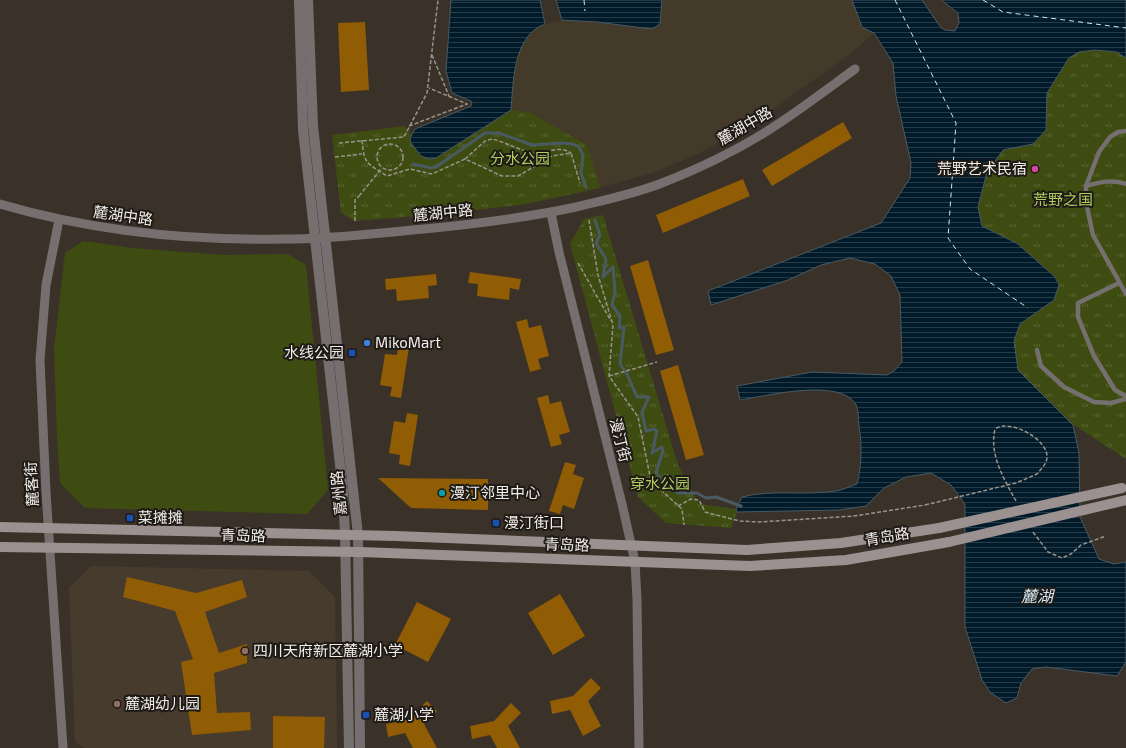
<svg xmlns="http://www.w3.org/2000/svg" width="1126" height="748" font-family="'Exo 2','Noto Sans SC',sans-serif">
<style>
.commercial{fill:#433a29}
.built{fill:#473b2d}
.grass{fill:#3e4c12}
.park{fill:url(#park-tufts)}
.water{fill:url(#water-rules);stroke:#495a63}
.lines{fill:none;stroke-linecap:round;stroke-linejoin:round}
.stream{stroke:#495a63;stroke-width:3}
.ferry{stroke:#d2e6f3;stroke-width:1;stroke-dasharray:5 4;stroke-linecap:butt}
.building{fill:#905c04}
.path{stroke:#99938b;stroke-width:1.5;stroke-dasharray:4 2;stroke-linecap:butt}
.service{stroke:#766f6f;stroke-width:4.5}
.minor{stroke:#766f6f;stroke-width:9}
.tertiary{stroke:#766f6f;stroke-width:10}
.secondary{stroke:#9b9190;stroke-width:10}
.path-bridge{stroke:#99938b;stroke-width:1.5;stroke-dasharray:4 2;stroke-linecap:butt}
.secondary-bridge{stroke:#9b9190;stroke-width:10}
.hotel-dot{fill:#d1479c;stroke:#1e1a16;stroke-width:1.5}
.shop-dot{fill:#3f7fe0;stroke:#1e1a16;stroke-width:1.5}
.transit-dot{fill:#1a4fb4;stroke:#1e1a16;stroke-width:1.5}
.culture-dot{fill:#0f9aa8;stroke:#1e1a16;stroke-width:1.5}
.education-dot{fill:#8d6e63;stroke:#1e1a16;stroke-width:1.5}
.labels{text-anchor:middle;stroke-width:4;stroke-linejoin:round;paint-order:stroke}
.street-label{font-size:15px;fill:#f2ede7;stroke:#1e1a16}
.park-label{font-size:15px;fill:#b1cd5f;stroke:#1e1a16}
.poi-label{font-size:15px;fill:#f2ede7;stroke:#1e1a16;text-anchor:start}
.water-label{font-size:16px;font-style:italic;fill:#d2e6f3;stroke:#1e1a16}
</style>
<defs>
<pattern id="park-tufts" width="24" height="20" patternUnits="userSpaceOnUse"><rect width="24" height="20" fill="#3e4c12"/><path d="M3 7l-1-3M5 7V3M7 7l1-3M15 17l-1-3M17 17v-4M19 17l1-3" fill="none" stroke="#5a6634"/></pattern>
<pattern id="water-rules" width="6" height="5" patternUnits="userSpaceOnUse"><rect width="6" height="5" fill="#011b2a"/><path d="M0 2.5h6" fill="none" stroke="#263c49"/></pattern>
</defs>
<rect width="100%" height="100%" fill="#3a3229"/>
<path class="commercial" d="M662,0H852L862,27L874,33L849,55L753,123L700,153L655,172L600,188L587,145L529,112L511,110L514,77L521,45L531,32L545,24L562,20L596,22L652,29L660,24Z"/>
<path class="built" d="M91,566L309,571L335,597L337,748H84L75,741L69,588Z"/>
<path class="grass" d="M83,241L133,248L223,255L288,254L306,265L328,490L307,514L85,508L60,483L57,438L54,349L65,253Z"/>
<g class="park">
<path d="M1095,50L1117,52L1126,58V459L1065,419L1018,370L1014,341L1020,324L1033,315L1059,284L1055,277L1018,244L982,226L978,207L987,172L1003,150L1033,144L1046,130L1047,93L1069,58L1079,52Z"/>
<path d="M511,110L529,112L587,145L600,188L526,204L443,214L355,221L341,213L332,135L405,126L422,151L436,158Z"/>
<path d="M603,215L678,465L699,504L736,509L737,512L731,528L666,523L638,497L570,244L584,219Z"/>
</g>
<g class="water">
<path d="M451,0H540L545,24C540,26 534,29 530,34C513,53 513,86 511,110L436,158L429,159L421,156L411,143L410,138L415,129L471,106L472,104L471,101L452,93L446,71Z"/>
<path d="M556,0H662L660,24L652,29L597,22L562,20Z"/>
<path d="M852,0H922L941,28L945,30L955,31L959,23L958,13L941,0H1126V58L1117,52L1095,50L1079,52L1069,58L1047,93L1046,130L1033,144L1003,150L987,172L978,207L982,226L1018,244L1055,277L1059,285L1054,300L1020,324L1014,341L1018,370L1073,425L1079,453L1080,517L1099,559L1114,564L1126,562V662L1117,676L1046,667L1032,669L1021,683L1017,698L1006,703L990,692L982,680L965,627V504L951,485L931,473L906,477L884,488L866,506L839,510L737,512L736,509L742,497C773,489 805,496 836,491C843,490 850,486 857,484C862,464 862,446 859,426C858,420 859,408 855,403C837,378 766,396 740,400L737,386L812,372L887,375L894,371L902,362L900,295L891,276L875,264L850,258L821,265L788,280L711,305L708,291L881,223L910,178L911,163L896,96L893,63L874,33L862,27Z"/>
</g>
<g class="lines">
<g class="stream">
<path d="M413,164L431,168L436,167L485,133H499L532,145L561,143L573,144L579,147L583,155L581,173L586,187"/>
<path d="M595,220L600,235L596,243L606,259L603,277L613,267L615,292L612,305L620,316L619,328L624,327L620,364L627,374L637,397H649L642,412L646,431L654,429L657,431L652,453L662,447L663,451L656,472L662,482L678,493H697L706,498L716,497L741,506"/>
</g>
<g class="ferry">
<path d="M584,0L585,11"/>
<path d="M895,0L956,123L948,238L970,269L1028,308"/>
<path d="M983,0L1003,12L1126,28"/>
</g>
</g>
<g class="building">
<path d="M365,22L369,90L341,92L338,23Z"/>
<path d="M843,122L852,138L772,186L762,170Z"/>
<path d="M743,179L750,196L663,233L656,215Z"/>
<path d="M648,260L674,350L656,355L630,266Z"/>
<path d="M470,272L521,279L519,290L510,288L509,300L477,296L478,284L468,283Z"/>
<path d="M436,274L437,285L428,286L429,298L397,301L396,289L386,290L385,279Z"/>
<path d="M527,319L529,328L541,325L549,356L538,359L541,369L530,372L516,322Z"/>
<path d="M398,346L409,347L401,398L390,396L392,387L380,385L385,354L397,355Z"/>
<path d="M678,365L704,455L686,460L660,371Z"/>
<path d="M548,395L550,404L561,401L570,432L559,435L562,444L551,447L537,398Z"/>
<path d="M407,413L418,415L410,466L399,464L400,455L389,453L394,421L405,423Z"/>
<path d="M565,462L576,465L573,474L584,478L574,509L563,505L560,514L549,511Z"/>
<path d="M378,478L488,479V510L411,508Z"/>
<path d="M127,577L196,593L242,580L247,597L205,612L219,653L247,644V663L214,673L217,713L250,712L251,730L192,735L181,662L193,659L175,611L123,597Z"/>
<path d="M560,594L585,636L553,655L528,613Z"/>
<path d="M417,602L451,619L428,662L395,645Z"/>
<path d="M591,678L601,688L588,701L601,726L583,736L570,710L552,714L550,701L573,696Z"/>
<path d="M427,701L437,711L424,724L437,748H413L405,733L388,737L386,724L409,719Z"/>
<path d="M511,703L521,713L508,726L520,748H497L490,735L472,739L470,726L494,721Z"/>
<path d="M273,716L325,717L324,748H273Z"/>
</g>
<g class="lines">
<g class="path">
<path d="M432,55L449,96"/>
<path d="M409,126L467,104L429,88"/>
<path d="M362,140C364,165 367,163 387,176L410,169L432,174L465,159L502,176H518L552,156L571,153L580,183"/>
<path d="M339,143L404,137L427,93L438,0"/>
<circle cx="390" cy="157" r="13"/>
<path d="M335,157L362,154"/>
<path d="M465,159L485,141L492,139C506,142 524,153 537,153C548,153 561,145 571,153"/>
<path d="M589,220L598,275L613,325L609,376L638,417L651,481L682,509L684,525"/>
<path d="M355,221V200L359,196"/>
<path d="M578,263L611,321"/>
<path d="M609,376L657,362"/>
<path d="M1016,501C1004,479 989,455 995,429C1010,418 1049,440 1047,458C1046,465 1041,469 1037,474"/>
<path d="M678,506L691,499L699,500L705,512L740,521L758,522L854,516L925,505"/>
<path d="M1033,532L1048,552L1062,558L1071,554L1081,545L1106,536"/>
</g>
<g class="service">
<path d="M1126,131L1118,132L1110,137L1099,152L1086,186V202L1093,235L1126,294"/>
<path d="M1086,186C1100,182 1112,179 1126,184"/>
<path d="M1119,283L1078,303V317L1094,356L1115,390L1126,396"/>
<path d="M1037,350L1041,366L1064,387L1094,402L1111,403L1126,399"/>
</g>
<g class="minor">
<path d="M0,204C93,231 188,241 285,239C331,239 378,233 424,229C475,224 525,218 576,207C605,200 634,194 662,183C703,167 742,148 778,124C805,106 830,87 855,69"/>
<path d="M551,213L559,252L622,504L635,562L637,600L639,748"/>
<path d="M59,220L46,285L40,360L46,492L63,748"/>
</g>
<g class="tertiary">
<path d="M299,0L303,130L343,492L345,534L349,748"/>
<path d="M308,0L313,126L358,535L360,748"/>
</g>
<g class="secondary">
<path d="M0,527L396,536L747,550L841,543L939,528"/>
<path d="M0,547L360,552L750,566L846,560L949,542"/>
</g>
<g class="path-bridge">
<path d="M359,196L382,168"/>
<path d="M925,505L1016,483L1037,474"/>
</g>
<g class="secondary-bridge">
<path d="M939,528L1122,488"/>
<path d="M949,542L1126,500"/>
</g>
</g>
<circle class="hotel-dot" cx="1035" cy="169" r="4"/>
<circle class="shop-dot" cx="367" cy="343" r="4"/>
<g class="transit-dot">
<rect x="348" y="349" width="8" height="8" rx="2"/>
<rect x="126" y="514" width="8" height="8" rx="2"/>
<rect x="492" y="519" width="8" height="8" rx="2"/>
<rect x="362" y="711" width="8" height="8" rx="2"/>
</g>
<circle class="culture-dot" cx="442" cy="493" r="4"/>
<g class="education-dot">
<circle cx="245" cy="651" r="4"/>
<circle cx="117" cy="704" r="4"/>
</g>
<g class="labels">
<g class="street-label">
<text transform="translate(745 126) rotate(-30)" y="5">麓湖中路</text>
<text transform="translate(443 213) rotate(-6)" y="5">麓湖中路</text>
<text transform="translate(123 216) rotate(8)" y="5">麓湖中路</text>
<text transform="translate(620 440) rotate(76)" y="5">漫汀街</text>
<text transform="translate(32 484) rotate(-93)" y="5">麓客街</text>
<text transform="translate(339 493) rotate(-96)" y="5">嘉州路</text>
<text transform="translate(243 536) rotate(1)" y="5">青岛路</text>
<text transform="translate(887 537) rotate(-10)" y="5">青岛路</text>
<text transform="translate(567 545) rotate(2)" y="5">青岛路</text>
</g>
<g class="park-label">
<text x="520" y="164">分水公园</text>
<text x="1063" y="205">荒野之国</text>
<text x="660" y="489">穿水公园</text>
</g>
<g class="poi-label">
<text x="1027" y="174" text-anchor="end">荒野艺术民宿</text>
<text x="375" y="348">MikoMart</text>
<text x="344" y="358" text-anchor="end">水线公园</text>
<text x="450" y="498">漫汀邻里中心</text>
<text x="138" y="523">菜摊摊</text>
<text x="504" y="528">漫汀街口</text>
<text x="253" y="656">四川天府新区麓湖小学</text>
<text x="125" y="709">麓湖幼儿园</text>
<text x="374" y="720">麓湖小学</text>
</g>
<g class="water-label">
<text x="1037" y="602">麓湖</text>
</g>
</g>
</svg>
